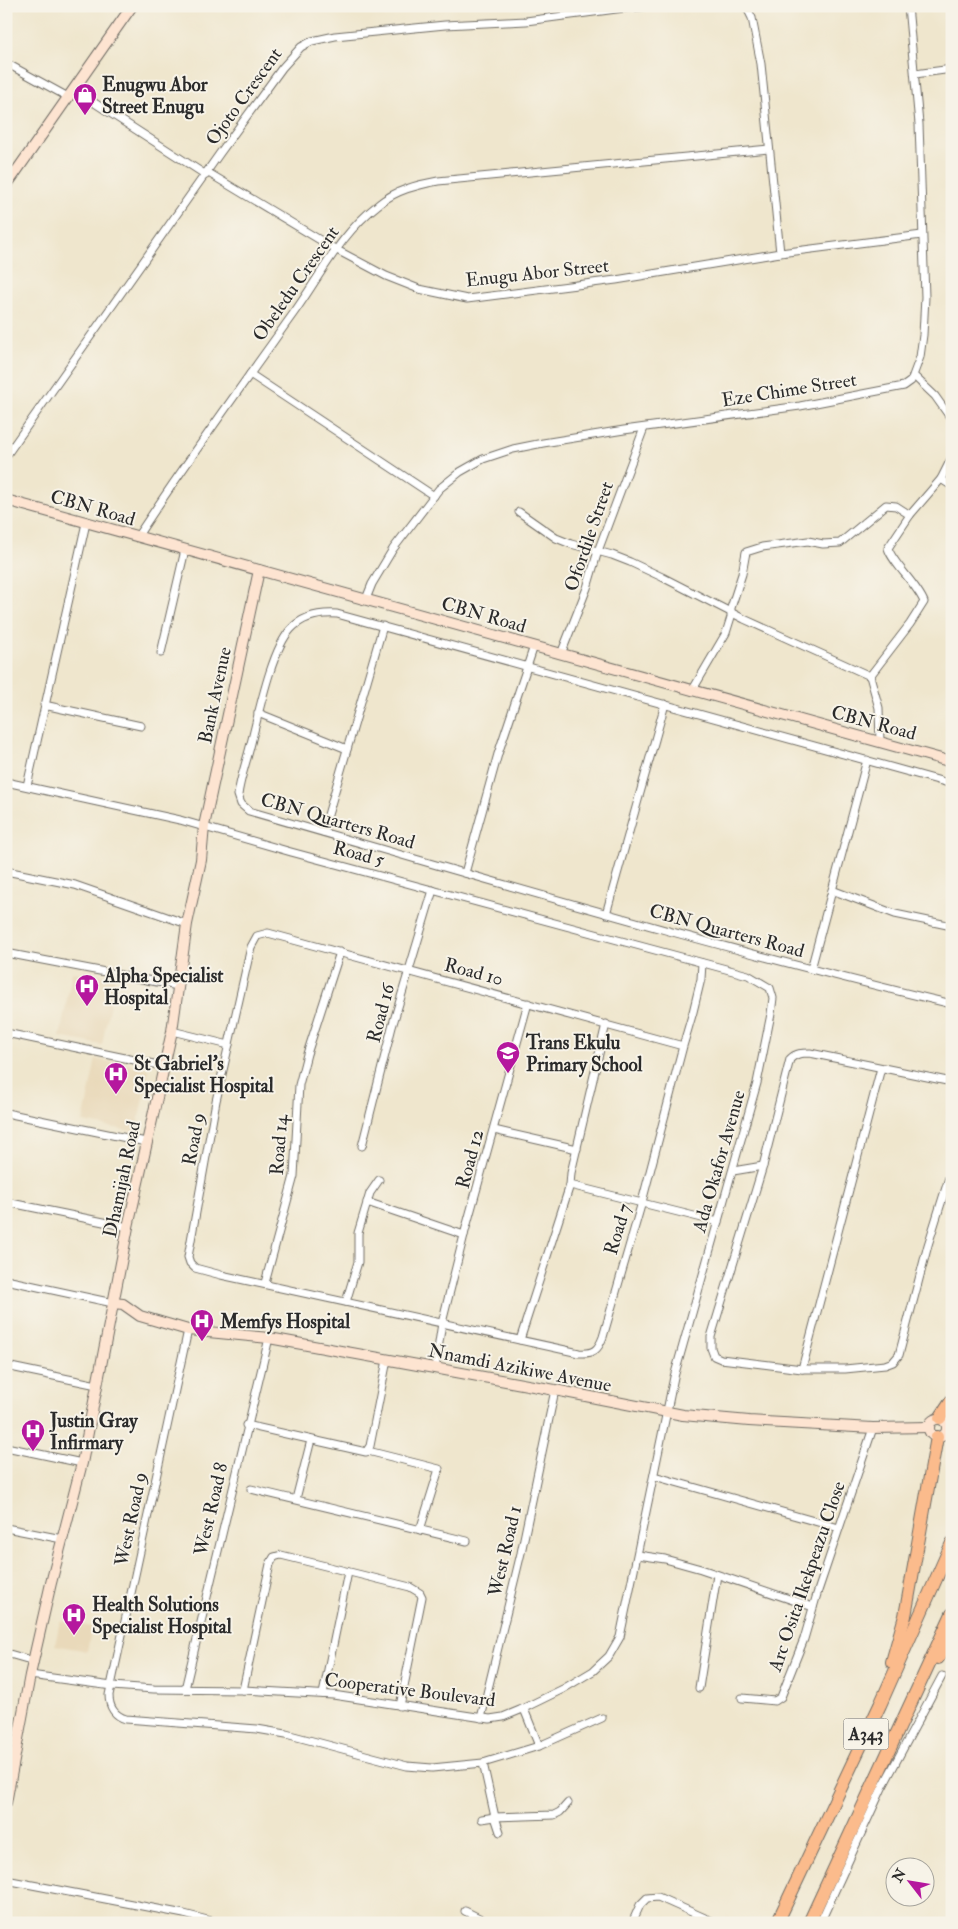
<svg xmlns="http://www.w3.org/2000/svg" width="958" height="1929" font-family="'IM FELL Double Pica',serif">
<style>
.built{fill:#e9d9ba}
.lines{fill:none;stroke-linecap:round;stroke-linejoin:round}
.street-casing{stroke:#706c64;stroke-width:9}
.secondary-casing{stroke:#706c64;stroke-width:12}
.highway-casing{stroke:#706c64;stroke-width:14}
.street{stroke:#fff;stroke-width:7}
.secondary{stroke:#fde4d1;stroke-width:10}
.highway{stroke:#fbbb8c;stroke-width:12}
.labels{text-anchor:middle;stroke-width:4;stroke-linejoin:round;paint-order:stroke}
.shield{fill:#f7f3e8;stroke:#686764;stroke-width:1}
.shield-label{font-size:18px;font-weight:bold;fill:#2b2b2b}
.poi-label{font-size:19px;font-weight:bold;fill:#2b2b2b;stroke:#f7f3e8;text-anchor:start}
.street-label{font-size:19px;fill:#2b2b2b;stroke:#f7f3e8}
</style>
<rect width="100%" height="100%" fill="#f7f3e8"/>
<filter id="ink" filterUnits="userSpaceOnUse"><feTurbulence type="fractalNoise" baseFrequency=".02" numOctaves="2"/><feDisplacementMap in="SourceGraphic" scale="10" xChannelSelector="R" yChannelSelector="G"/><feConvolveMatrix kernelMatrix="1 2 1 2 8 2 1 2 1" color-interpolation-filters="sRGB"/></filter>
<filter id="wash" filterUnits="userSpaceOnUse"><feTurbulence type="fractalNoise" baseFrequency=".0096" numOctaves="4" result="noise"/><feDisplacementMap in="SourceGraphic" scale="20" xChannelSelector="R" yChannelSelector="G"/><feGaussianBlur stdDeviation="1.12" result="paint"/><feColorMatrix in="noise" values="0 0 0 0 0 0 0 0 0 0 0 0 0 0 0 0 0 1.4 0 .05"/><feComposite in="paint" operator="in"/></filter>
<g filter="url(#wash)">
<rect width="100%" height="100%" fill="#efe6cd"/>
<g class="built">
<path d="M72,972L115,977L102,1045L60,1037Z"/>
<path d="M96,1059L149,1069L136,1132L83,1122Z"/>
<path d="M60,1621L92,1627L87,1651L55,1645Z"/>
</g>
</g>
<g filter="url(#ink)">
<g class="lines">
<g class="street-casing">
<g id="street">
<path d="M746,6L752,18L761,64L780,253"/>
<path d="M6,63L68,97"/>
<path d="M915,74L952,69"/>
<path d="M73,89L206,175"/>
<path d="M207,172L335,249L386,276L419,289L467,299L616,280L780,253L922,235"/>
<path d="M250,374L434,496"/>
<path d="M914,376L935,396L952,420"/>
<path d="M6,456L220,153L282,68L301,47L312,41L335,36L445,25L526,21L624,8L653,6"/>
<path d="M941,479L952,486"/>
<path d="M519,512L556,538L571,544L612,555L630,562L662,577L744,619L870,676"/>
<path d="M137,537C187,461 240,388 293,314C321,275 340,234 379,204C396,190 417,185 438,181L769,149"/>
<path d="M366,599L372,584L393,549L439,489L460,472L483,459L513,449L543,443L624,430L800,406L904,386L911,381L920,357L923,335L925,297L919,124L908,6"/>
<path d="M161,653L185,550"/>
<path d="M561,654L587,588L598,551L644,428"/>
<path d="M870,676L910,624L924,602C917,584 892,563 888,548L910,515L941,479L952,457"/>
<path d="M870,676L879,708L880,742"/>
<path d="M692,691L726,633L731,617V608L742,574L746,552L762,547L808,541L823,544L840,543L886,505L896,506L910,515"/>
<path d="M44,705L141,726"/>
<path d="M258,713L347,749"/>
<path d="M6,782L180,820L291,852L748,975L770,988L773,998L771,1014L757,1083L674,1377L620,1637L609,1656L593,1671L563,1689L520,1710L503,1717L490,1719L333,1695L243,1690L154,1689L112,1686L30,1675"/>
<path d="M952,784L337,614C321,613 303,616 291,629C271,650 258,717 250,747C246,763 240,779 238,795L241,804L249,811C483,878 715,948 952,1004"/>
<path d="M27,786L86,523"/>
<path d="M323,832L383,626"/>
<path d="M6,871L75,885L187,924"/>
<path d="M465,873L498,754L534,646"/>
<path d="M832,890L895,914L952,926"/>
<path d="M606,914L665,704"/>
<path d="M6,953L178,986"/>
<path d="M811,969L867,760"/>
<path d="M172,1031L229,1045"/>
<path d="M6,1033L163,1066"/>
<path d="M683,1046L268,933L257,936L251,947L216,1101L188,1257L190,1263L195,1268L221,1275L579,1353C594,1354 598,1350 603,1337L642,1202L683,1046L693,1012L701,979L702,963"/>
<path d="M952,1082L810,1053C802,1053 796,1053 790,1059L763,1166L711,1337V1348L714,1356L721,1359L802,1369H845L885,1365L893,1362L899,1355L928,1245L952,1168"/>
<path d="M6,1113L146,1142"/>
<path d="M494,1130L577,1149"/>
<path d="M362,1146L392,1027L433,890"/>
<path d="M733,1171L763,1166"/>
<path d="M570,1185L718,1222"/>
<path d="M6,1202L128,1227"/>
<path d="M367,1202L464,1235"/>
<path d="M6,1280L113,1303"/>
<path d="M265,1283L294,1176L299,1085L307,1054L340,952"/>
<path d="M346,1302L358,1262V1233L370,1193L379,1180"/>
<path d="M188,1330L109,1695C109,1707 115,1716 126,1719L257,1729L286,1734L407,1766L432,1768L483,1763"/>
<path d="M520,1340L570,1185L571,1173L606,1024"/>
<path d="M6,1366L97,1385"/>
<path d="M435,1369L442,1323L464,1235L528,1003"/>
<path d="M802,1369L881,1068"/>
<path d="M246,1425L366,1452L370,1446L387,1360"/>
<path d="M6,1447L82,1463"/>
<path d="M368,1451L439,1469L420,1530"/>
<path d="M654,1476L839,1528"/>
<path d="M251,1489L467,1541"/>
<path d="M296,1499L311,1440"/>
<path d="M6,1528L62,1539"/>
<path d="M638,1555L665,1559L701,1569L813,1607"/>
<path d="M6,1653L34,1661"/>
<path d="M699,1688L717,1575"/>
<path d="M185,1689L269,1338"/>
<path d="M243,1690L270,1564L274,1557L281,1555L410,1587L420,1593L422,1597L400,1706"/>
<path d="M323,1694L348,1572"/>
<path d="M742,1698L775,1701L781,1697L804,1639L817,1594L873,1428"/>
<path d="M524,1709L539,1746"/>
<path d="M481,1718L521,1553L555,1390"/>
<path d="M482,1819L495,1817L554,1815L560,1812L568,1803"/>
<path d="M500,1832L495,1817L483,1763L539,1746L602,1718"/>
<path d="M6,1880L184,1914L219,1923"/>
<path d="M465,1911L489,1923"/>
<path d="M632,1923L640,1905L647,1898L658,1897L716,1923"/>
<path d="M820,1923L882,1788L942,1676"/>
</g>
</g>
<g class="secondary-casing">
<g id="secondary">
<path d="M6,186L132,6"/>
<path d="M6,500L952,762"/>
<path d="M113,1303L123,1304L140,1316L188,1330L269,1338L555,1390L683,1415L749,1421L873,1428L929,1427"/>
<circle cx="938" cy="1428" r="9"/>
<path d="M6,1803L30,1675L51,1583L82,1463L128,1227L172,1031L187,924L201,860L204,826L259,570"/>
</g>
</g>
<g class="highway-casing">
<g id="highway">
<path d="M940,1418L952,1400"/>
<path d="M938,1658L952,1637"/>
<path d="M892,1662L905,1616L937,1437"/>
<path d="M777,1923L880,1705L952,1543"/>
<path d="M809,1923L952,1614"/>
</g>
</g>
<use href="#street" class="street"/>
<use href="#secondary" class="secondary"/>
<use href="#highway" class="highway"/>
</g>
</g>
<defs>
<g id="shop-pin" transform="scale(1.25)"><path d="M0 17L-7.5 6A9.5 9.5 0 1 1 7.5 6Z" fill="#b5179e" stroke="#f7f3e8"/><path d="M-5-2.5h2.3a2.7 3.5 0 0 1 5.4 0H5L5.5 6h-11ZM-1.5-2.5h3a1.5 2.3 0 0 0-3 0Z" fill="#fff"/></g>
<g id="hospital-pin" transform="scale(1.25)"><path d="M0 17L-7.5 6A9.5 9.5 0 1 1 7.5 6Z" fill="#b5179e" stroke="#f7f3e8"/><path d="M-5-5h3v3.5h4V-5h3V5h-3V1.5h-4V5h-3Z" fill="#fff"/></g>
<g id="school-pin" transform="scale(1.25)"><path d="M0 17L-7.5 6A9.5 9.5 0 1 1 7.5 6Z" fill="#b5179e" stroke="#f7f3e8"/><path d="M0-5L7-2L0 1L-7-2ZM-4 1L0 2.5L4 1V4Q0 6-4 4Z" fill="#fff"/></g>
</defs>
<g fill-rule="evenodd">
<use href="#shop-pin" x="85" y="95"/>
<use href="#hospital-pin" x="87" y="986"/>
<use href="#school-pin" x="508" y="1053"/>
<use href="#hospital-pin" x="116" y="1074"/>
<use href="#hospital-pin" x="202" y="1321"/>
<use href="#hospital-pin" x="33" y="1431"/>
<use href="#hospital-pin" x="74" y="1615"/>
</g>
<g class="labels">
<rect class="shield" x="843.5" y="1718.5" width="45" height="31" rx="4"/>
<g class="shield-label">
<text x="866" y="1740">A343</text>
</g>
<g class="poi-label">
<text x="102" y="91">Enugwu Abor<tspan x="102" dy="22">Street Enugu</tspan></text>
<text x="104" y="982">Alpha Specialist<tspan x="104" dy="22">Hospital</tspan></text>
<text x="526" y="1049">Trans Ekulu<tspan x="526" dy="22">Primary School</tspan></text>
<text x="134" y="1070">St Gabriel's<tspan x="134" dy="22">Specialist Hospital</tspan></text>
<text x="220" y="1328">Memfys Hospital</text>
<text x="50" y="1427">Justin Gray<tspan x="50" dy="22">Infirmary</tspan></text>
<text x="92" y="1611">Health Solutions<tspan x="92" dy="22">Specialist Hospital</tspan></text>
</g>
<g class="street-label">
<text transform="translate(243 96) rotate(-54)" y="7">Ojoto Crescent</text>
<text transform="translate(537 272) rotate(-6)" y="7">Enugu Abor Street</text>
<text transform="translate(295 283) rotate(-55)" y="7">Obeledu Crescent</text>
<text transform="translate(789 389) rotate(-9)" y="7">Eze Chime Street</text>
<text transform="translate(93 507) rotate(16)" y="7">CBN Road</text>
<text transform="translate(588 536) rotate(-71)" y="7">Ofordile Street</text>
<text transform="translate(484 614) rotate(16)" y="7">CBN Road</text>
<text transform="translate(214 695) rotate(-78)" y="7">Bank Avenue</text>
<text transform="translate(874 722) rotate(15)" y="7">CBN Road</text>
<text transform="translate(338 820) rotate(16)" y="7">CBN Quarters Road</text>
<text transform="translate(359 853) rotate(15)" y="7">Road 5</text>
<text transform="translate(727 930) rotate(15)" y="7">CBN Quarters Road</text>
<text transform="translate(474 971) rotate(15)" y="7">Road 10</text>
<text transform="translate(380 1013) rotate(-75)" y="7">Road 16</text>
<text transform="translate(193 1139) rotate(-79)" y="7">Road 9</text>
<text transform="translate(278 1145) rotate(-86)" y="7">Road 14</text>
<text transform="translate(469 1159) rotate(-75)" y="7">Road 12</text>
<text transform="translate(718 1161) rotate(-74)" y="7">Ada Okafor Avenue</text>
<text transform="translate(121 1179) rotate(-78)" y="7">Dhamijah Road</text>
<text transform="translate(617 1229) rotate(-73)" y="7">Road 7</text>
<text transform="translate(520 1367) rotate(11)" y="7">Nnamdi Azikiwe Avenue</text>
<text transform="translate(210 1509) rotate(-77)" y="7">West Road 8</text>
<text transform="translate(130 1519) rotate(-78)" y="7">West Road 9</text>
<text transform="translate(504 1551) rotate(-77)" y="7">West Road 1</text>
<text transform="translate(806 1576) rotate(-71)" y="7">Arc Osita Ikekpeazu Close</text>
<text transform="translate(410 1689) rotate(7)" y="7">Cooperative Boulevard</text>
</g>
</g>
<rect width="958" height="1929" fill="none" stroke="#f7f3e8" stroke-width="25"/>
<g transform="translate(910 1882) rotate(301)"><circle r="24" fill="#f7f3e8" stroke="#a5a39c"/>
<path d="M0-4L9 19L0 12L-9 19Z" fill="#b5179e"/>
<text y="-8" font-size="14" font-weight="bold" text-anchor="middle" fill="#2b2b2b">N</text>
</g>
</svg>
